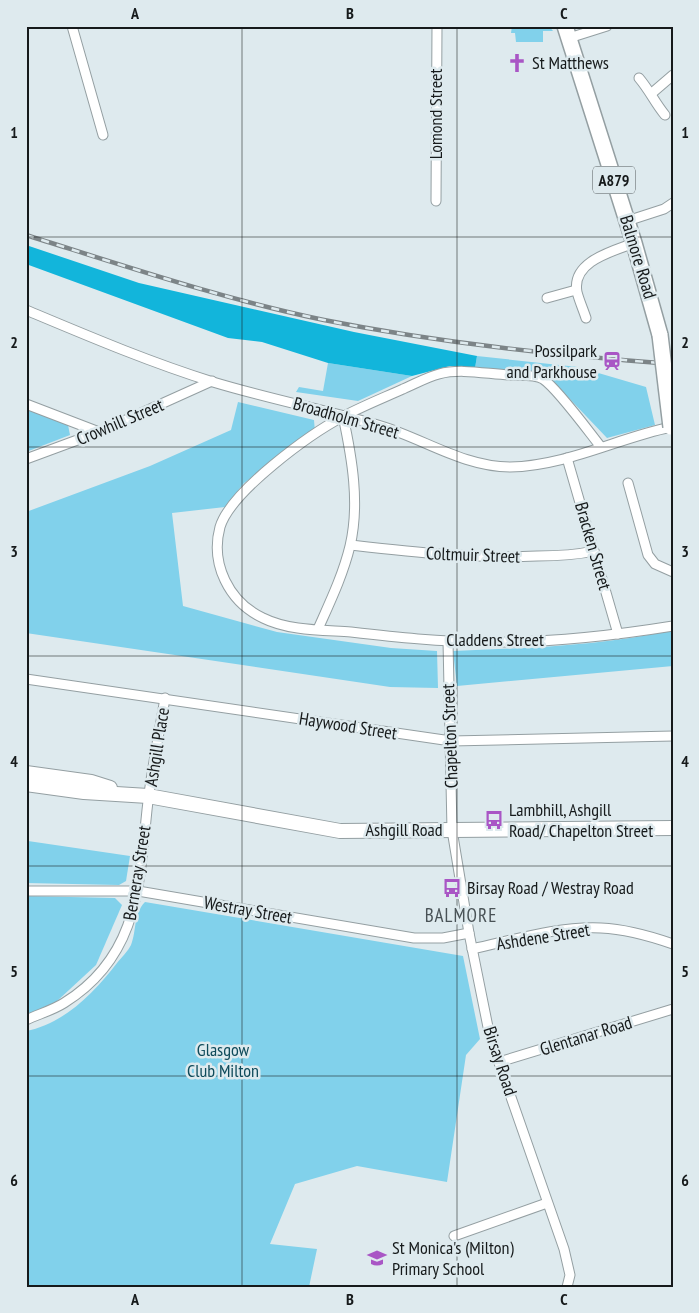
<svg xmlns="http://www.w3.org/2000/svg" width="699" height="1313" font-family="'PT Sans Narrow',sans-serif">
<style>
.green{fill:#81d1eb}
.forest{fill:#12b5db}
.lines{fill:none;stroke-linecap:round;stroke-linejoin:round}
.street-casing{stroke:#949fa2;stroke-width:11}
.secondary-casing{stroke:#949fa2;stroke-width:16}
.primary-casing{stroke:#949fa2;stroke-width:18}
.street{stroke:#fff;stroke-width:9}
.secondary{stroke:#fff;stroke-width:14}
.primary{stroke:#fff;stroke-width:15}
.rail-casing{stroke:#7c8487;stroke-width:4.5}
.rail{stroke:#deeaee;stroke-width:2.5;stroke-dasharray:8;stroke-linecap:butt}
.primary-bridge-casing{stroke:#949fa2;stroke-width:18;stroke-linecap:butt}
.primary-bridge{stroke:#fff;stroke-width:15}
.grid{fill:none;stroke:#161a1b;stroke-width:1;stroke-opacity:0.55}
.labels{text-anchor:middle;stroke-width:5;stroke-linejoin:round;paint-order:stroke}
.shield{fill:#deeaee;stroke:#52585a;stroke-width:1}
.shield-label{font-size:16px;font-weight:bold;fill:#161a1b}
.poi-label{font-size:18px;fill:#161a1b;stroke:#deeaee;text-anchor:start}
.street-label{font-size:18px;fill:#161a1b;stroke:#deeaee}
.park-label{font-size:18px;fill:#0e4a5a;stroke:#deeaee}
.neighbourhood-label{font-size:19px;letter-spacing:1px;fill:#495256;stroke:#deeaee}
.neatline{fill:none;stroke:#161a1b;stroke-width:2}
.grid-label{font-size:16px;text-anchor:middle;font-weight:bold;fill:#161a1b}
</style>
<rect width="100%" height="100%" fill="#deeaee"/>
<g class="green">
<path d="M512,26H549L553,31H543V42H516L515,33H511Z"/>
<path d="M477,356L578,367L646,387L655,425L607,438L545,373L475,368Z"/>
<path d="M328,363L412,376L358,401L296,392L299,387L323,391Z"/>
<path d="M238,402L314,420L315,432L244,483L225,507L172,513L183,606L277,632L391,648L437,651L438,688L390,687L26,633V512L150,466L231,430Z"/>
<path d="M26,409L68,425L70,435L26,452Z"/>
<path d="M673,630V666L457,686L453,651C527,648 600,646 673,630Z"/>
<path d="M28,841L130,856L126,881L119,885L26,883Z"/>
<path d="M26,896L115,898L122,905L96,965L56,1002L26,1015Z"/>
<path d="M145,902L463,956L480,1039L466,1055L447,1182L357,1166L295,1184L270,1244L317,1249L309,1287H26V1031C64,1024 95,992 117,963C121,958 128,951 131,945C137,930 133,914 145,902Z"/>
</g>
<path class="forest" d="M26,245L139,283L354,332L477,356L475,368L450,366L412,376L328,363L262,342L228,338L26,264Z"/>
<g class="lines">
<g class="street-casing">
<g id="street">
<path d="M72,26L103,135"/>
<path d="M569,38L607,26"/>
<path d="M639,78C650,91 655,103 665,115"/>
<path d="M652,93L673,75"/>
<path d="M436,201L437,26"/>
<path d="M627,221L664,209L673,203"/>
<path d="M547,298L576,290"/>
<path d="M26,310C88,336 149,362 213,382C269,399 326,410 381,426C424,439 464,467 510,467C566,466 618,438 671,427"/>
<path d="M586,318C583,309 579,300 577,292C571,261 614,251 634,243"/>
<path d="M26,404L99,432"/>
<path d="M601,447C589,432 557,388 543,379C534,374 519,376 509,375C487,374 461,368 439,374C427,377 415,384 403,389C383,398 363,406 344,416C310,434 231,491 220,527C210,564 229,602 263,618C289,631 323,630 351,632C395,637 440,642 485,642C548,643 611,636 673,626"/>
<path d="M567,458L618,634"/>
<path d="M26,459L99,432L212,381"/>
<path d="M628,483L648,555L655,564L673,572"/>
<path d="M351,545C413,552 474,559 537,556C557,556 576,555 594,551"/>
<path d="M318,629C330,602 343,575 350,546C360,504 352,458 343,416"/>
<path d="M448,641L452,830L469,933L490,1037L564,1249L570,1275L567,1287"/>
<path d="M26,679L451,741L673,736"/>
<path d="M26,891H138L414,938H443L469,933"/>
<path d="M472,949C514,940 558,926 601,928C625,929 650,936 673,944"/>
<path d="M26,1020C39,1014 53,1010 64,1003C138,957 139,887 147,810C151,772 159,735 165,698"/>
<path d="M499,1062L673,1009"/>
<path d="M454,1236L547,1203"/>
</g>
</g>
<g class="secondary-casing">
<g id="secondary">
<path d="M26,773L91,782L110,788"/>
<path d="M26,784L84,792L148,796L340,831L673,828"/>
</g>
</g>
<g class="primary-casing">
<path id="primary" d="M565,26L634,243L660,335"/>
</g>
<use href="#street" class="street"/>
<use href="#secondary" class="secondary"/>
<use href="#primary" class="primary"/>
<g class="rail-casing">
<path id="rail" d="M26,235C125,266 223,299 324,320C440,343 556,355 673,364"/>
</g>
<use href="#rail" class="rail"/>
<g class="primary-bridge-casing">
<path id="primary-bridge" d="M660,335L671,427"/>
</g>
<use href="#primary-bridge" class="primary-bridge"/>
</g>
<path class="grid" d="M242,26V1287M457,26V1287M26,237H673M26,447H673M26,656H673M26,866H673M26,1076H673"/>
<defs>
<g id="church-bare" transform="scale(1.5)"><path d="M-1.2-6h2.4v3.5h3.3v2.4h-3.3V6h-2.4V-.1h-3.3v-2.4h3.3Z" fill="#a956c5" stroke="#deeaee" stroke-width="2.5" paint-order="stroke"/></g>
<g id="station-bare" transform="scale(1.5)"><path d="M-3-6H3Q5-6 5-4V2Q5 4 3 4L4.5 6H3L1.5 4h-3L-3 6H-4.5L-3 4Q-5 4-5 2V-4Q-5-6-3-6ZM-3.5-4v3h7v-3ZM-3.5 1v1.5H-2V1ZM2 1v1.5H3.5V1Z" fill="#a956c5" stroke="#deeaee" stroke-width="2.5" paint-order="stroke"/></g>
<g id="bus-bare" transform="scale(1.5)"><path d="M-5-6H5V4H4V6H2V4H-2V6H-4V4H-5ZM-3.5-4V0h7V-4ZM-3.5 1.2v1.5H-2V1.2ZM2 1.2v1.5H3.5V1.2Z" fill="#a956c5" stroke="#deeaee" stroke-width="2.5" paint-order="stroke"/></g>
<g id="school-bare" transform="scale(1.5)"><path d="M0-5L7-2L0 1L-7-2ZM-4 1L0 2.5L4 1V4Q0 6-4 4Z" fill="#a956c5" stroke="#deeaee" stroke-width="2.5" paint-order="stroke"/></g>
</defs>
<g fill-rule="evenodd">
<use href="#church-bare" x="517" y="63"/>
<use href="#station-bare" x="612" y="361"/>
<use href="#bus-bare" x="494" y="820"/>
<use href="#bus-bare" x="452" y="888"/>
<use href="#school-bare" x="377" y="1258"/>
</g>
<g class="labels">
<rect class="shield" x="593" y="166.5" width="42" height="27" rx="4"/>
<g class="shield-label">
<text x="614" y="186">A879</text>
</g>
<g class="poi-label">
<text x="532" y="69">St Matthews</text>
<text x="597" y="357" text-anchor="end">Possilpark<tspan x="597" dy="21">and Parkhouse</tspan></text>
<text x="509" y="816">Lambhill, Ashgill<tspan x="509" dy="21">Road/ Chapelton Street</tspan></text>
<text x="467" y="894">Birsay Road / Westray Road</text>
<text x="392" y="1254">St Monica's (Milton)<tspan x="392" dy="21">Primary School</tspan></text>
</g>
<g class="street-label">
<text transform="translate(436 114) rotate(-90)" y="6">Lomond Street</text>
<text transform="translate(638 257) rotate(73)" y="6">Balmore Road</text>
<text transform="translate(346 418) rotate(16)" y="6">Broadholm Street</text>
<text transform="translate(120 422) rotate(-23)" y="6">Crowhill Street</text>
<text transform="translate(593 546) rotate(74)" y="6">Bracken Street</text>
<text transform="translate(473 555) rotate(2)" y="6">Coltmuir Street</text>
<text x="495" y="646">Claddens Street</text>
<text transform="translate(348 726) rotate(9)" y="6">Haywood Street</text>
<text transform="translate(450 736) rotate(-92)" y="6">Chapelton Street</text>
<text transform="translate(157 747) rotate(-81)" y="6">Ashgill Place</text>
<text x="404" y="836">Ashgill Road</text>
<text transform="translate(137 873) rotate(-81)" y="6">Berneray Street</text>
<text transform="translate(248 910) rotate(10)" y="6">Westray Street</text>
<text transform="translate(543 937) rotate(-9)" y="6">Ashdene Street</text>
<text transform="translate(586 1036) rotate(-17)" y="6">Glentanar Road</text>
<text transform="translate(500 1061) rotate(72)" y="6">Birsay Road</text>
</g>
<g class="park-label">
<text x="223" y="1056">Glasgow<tspan x="223" dy="21">Club Milton</tspan></text>
</g>
<g class="neighbourhood-label">
<text x="461" y="922">BALMORE</text>
</g>
</g>
<rect width="699" height="1313" fill="none" stroke="#deeaee" stroke-width="55"/>
<rect x="28" y="28" width="644" height="1258" class="neatline"/>
<g class="grid-label">
<text x="135" y="19">A</text>
<text x="350" y="19">B</text>
<text x="564" y="19">C</text>
<text x="14" y="138">1</text>
<text x="685" y="138">1</text>
<text x="14" y="348">2</text>
<text x="685" y="348">2</text>
<text x="14" y="557">3</text>
<text x="685" y="557">3</text>
<text x="14" y="767">4</text>
<text x="685" y="767">4</text>
<text x="14" y="977">5</text>
<text x="685" y="977">5</text>
<text x="14" y="1186">6</text>
<text x="685" y="1186">6</text>
<text x="135" y="1305">A</text>
<text x="350" y="1305">B</text>
<text x="564" y="1305">C</text>
</g>
</svg>
